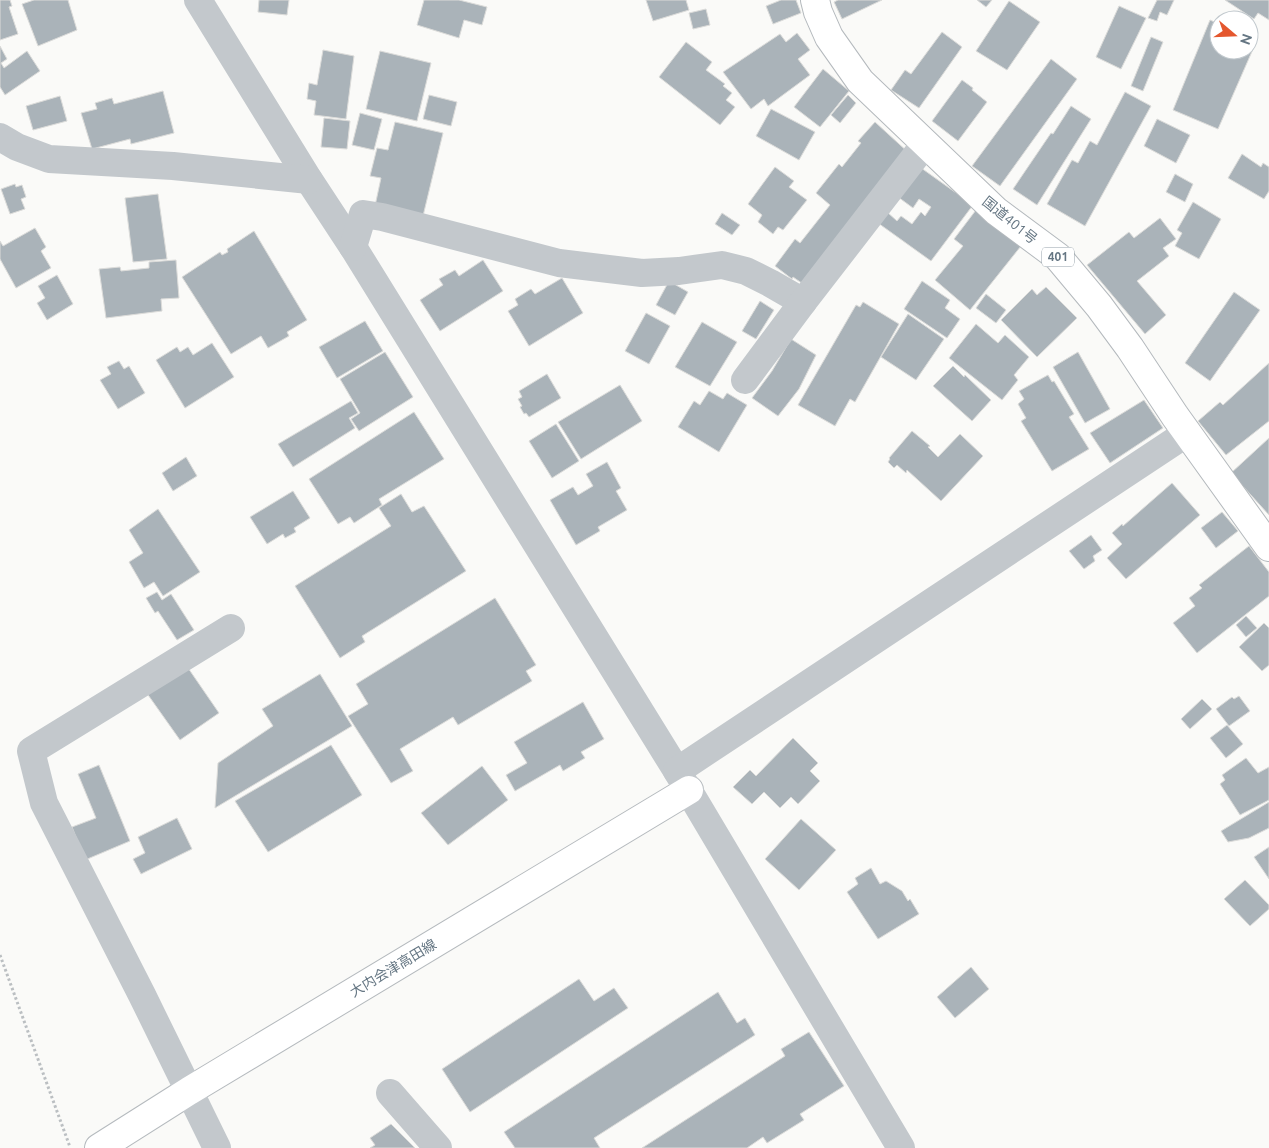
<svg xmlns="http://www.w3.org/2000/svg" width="1269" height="1148" font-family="Ubuntu,'Noto Sans JP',sans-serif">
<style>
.building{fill:#aab3b9;stroke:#dcdcda}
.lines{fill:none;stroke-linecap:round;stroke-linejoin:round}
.major-casing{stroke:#b5babe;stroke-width:30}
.highway-casing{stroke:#b4b9bd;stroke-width:30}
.path{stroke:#bbbfc2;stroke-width:3;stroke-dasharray:2.5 2.5;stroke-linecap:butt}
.minor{stroke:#c3c8cc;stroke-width:28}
.major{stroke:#fff;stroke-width:28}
.highway{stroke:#fff;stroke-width:28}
.labels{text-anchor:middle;stroke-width:5;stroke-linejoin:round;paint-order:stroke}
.shield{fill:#fff;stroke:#939fa8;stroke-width:1}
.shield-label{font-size:12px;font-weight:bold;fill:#657683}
.street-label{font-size:14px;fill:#657683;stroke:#fff}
</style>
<rect width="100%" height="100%" fill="#fafaf8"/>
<g class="building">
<path d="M0,0H10L12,6L9,7L18,34L0,40Z"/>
<path d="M34,0H68L77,30L38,46L22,4Z"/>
<path d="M259,0H289L287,15L258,12Z"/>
<path d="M424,0H459L487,7L482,25L464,20L459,38L417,25Z"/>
<path d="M646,0H686L689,10L653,21Z"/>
<path d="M781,0H796L801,13L773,24L766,6Z"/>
<path d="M838,0H882L842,19L834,2Z"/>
<path d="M977,0H992L986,7Z"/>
<path d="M1157,0H1174L1167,15L1160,12L1157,21L1148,18Z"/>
<path d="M1225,0H1269V20L1258,13L1254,19Z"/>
<path d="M1009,1L1040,22L1007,70L976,51Z"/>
<path d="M1119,6L1146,18L1121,69L1096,57Z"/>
<path d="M706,9L710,25L693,29L689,13Z"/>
<path d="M1210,20L1219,24V50H1249V37L1257,40L1218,129L1173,110Z"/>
<path d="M942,32L962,47L919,108L891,90L905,70L911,74Z"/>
<path d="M797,33L810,50L798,59L810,75L768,106L764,99L751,109L723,72L780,34L786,42Z"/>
<path d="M1151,37L1163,42L1143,91L1131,86Z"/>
<path d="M686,42L712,62L706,70L725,84L723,86L732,93L726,100L735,107L720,125L659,77Z"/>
<path d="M0,46L7,59L1,63L4,68L27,51L40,71L5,95L0,87Z"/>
<path d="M323,50L354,56L346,119L314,115L316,101L307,99L309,83L317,85Z"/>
<path d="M380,51L431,63L417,121L366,109Z"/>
<path d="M1051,59L1077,79L1000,186L972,166Z"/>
<path d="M823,69L849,91L820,127L794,107Z"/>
<path d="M962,80L973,88L972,90L987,102L958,141L932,121Z"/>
<path d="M163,91L174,133L131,144L130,139L92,149L81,113L97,109L95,103L112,98L114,104Z"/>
<path d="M1125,92L1151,106L1085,226L1047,204L1072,160L1078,163L1090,141L1097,145Z"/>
<path d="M429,95L457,102L451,126L423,119Z"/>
<path d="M848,95L856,103L840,123L831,115Z"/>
<path d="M60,96L67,121L33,130L26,106Z"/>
<path d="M1071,106L1091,119L1037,205L1013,189L1051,133L1053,134Z"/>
<path d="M771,109L815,132L799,160L756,136Z"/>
<path d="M360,113L382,119L374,150L352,145Z"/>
<path d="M324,118L350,121L347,149L321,147Z"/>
<path d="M1157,119L1190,135L1176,163L1144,146Z"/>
<path d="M395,122L443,133L423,216L375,206L381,178L370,176L377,148L388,150Z"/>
<path d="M875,122L910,154L806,286L793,277L792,279L775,266L795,239L800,243L830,205L816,193L839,164L842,167L861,143L858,141Z"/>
<path d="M1242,154L1261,167L1263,163L1269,167V191L1264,199L1228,178Z"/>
<path d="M917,165L973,205L931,261L878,223L887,212L897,221L901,216L912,224L921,212L925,216L931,207L919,199L913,208L894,194Z"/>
<path d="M775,167L794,181L789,187L807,200L783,230L778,227L773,234L758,222L762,215L748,204Z"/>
<path d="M1175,174L1193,184L1185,202L1166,192Z"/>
<path d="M15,184L16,187L22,185L26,197L21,199L25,209L10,214L1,189Z"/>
<path d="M158,194L167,259L133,262L125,198Z"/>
<path d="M1193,202L1221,219L1199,259L1175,246L1182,233L1177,230Z"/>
<path d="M976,210L1021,246L970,310L935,280L963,246L954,239Z"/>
<path d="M722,213L740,225L732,235L715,224Z"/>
<path d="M1160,218L1176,239L1163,248L1169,256L1137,281L1166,315L1145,334L1087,265L1129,232L1134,238Z"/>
<path d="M35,228L46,247L41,251L51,268L16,288L0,259V241L3,246Z"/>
<path d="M254,231L307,320L287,332L289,336L268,348L261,336L231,354L182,277L220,252L222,255L228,252L227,249Z"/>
<path d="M176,260L179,298L161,299L162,311L106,318L99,269L120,267L121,271L149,268V262Z"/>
<path d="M483,260L503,291L440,331L420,300L443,285L439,279L455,270L459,276Z"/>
<path d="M57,275L73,304L47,320L37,303L45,298L38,286Z"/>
<path d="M562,278L583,313L529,346L508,311L518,305L515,299L531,289L535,294Z"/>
<path d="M669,281L688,292L675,315L656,305Z"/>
<path d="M922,281L950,300L945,308L960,319L947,338L904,309Z"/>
<path d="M1046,287L1077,318L1037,357L1001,320L1032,289L1037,295Z"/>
<path d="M1234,292L1260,310L1210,381L1185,363Z"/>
<path d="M986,294L1006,310L996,323L976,308Z"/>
<path d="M760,301L774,310L756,339L742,331Z"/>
<path d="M863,302L899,324L855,402L850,399L835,426L798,405L856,305L860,307Z"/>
<path d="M646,313L670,326L649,364L625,351Z"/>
<path d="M908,314L944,339L916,380L881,357Z"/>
<path d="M365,321L383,351L337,378L319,347Z"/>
<path d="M702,322L737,342L710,386L675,367Z"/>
<path d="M976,324L998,343L1005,335L1029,357L1014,375L1018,380L1002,400L949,358Z"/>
<path d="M791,339L816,355L799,389L778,416L752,398L772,371Z"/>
<path d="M212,343L234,377L185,408L156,360L177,347L180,352L188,347L193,355Z"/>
<path d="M385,352L413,397L359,431L351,419L360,413L340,379Z"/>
<path d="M1078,352L1110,409L1085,423L1053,367Z"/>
<path d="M119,361L124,369L129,366L145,393L118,409L100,380L111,374L107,367Z"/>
<path d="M1269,363V421L1226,455L1198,421L1220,402L1223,405Z"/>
<path d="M953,366L964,377L965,375L991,400L972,421L933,386Z"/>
<path d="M547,374L561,398L529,417L526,413L524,414L520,407L522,406L518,399L522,397L519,391Z"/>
<path d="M1048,375L1052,382L1054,381L1074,414L1069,417L1089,449L1052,471L1021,421L1026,418L1018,404L1024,399L1019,391Z"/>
<path d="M620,385L642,421L581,459L558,422Z"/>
<path d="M709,391L723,399L727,393L747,405L719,452L678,427L694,401L700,405Z"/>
<path d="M1144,400L1163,428L1110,463L1090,433Z"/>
<path d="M351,401L358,413L349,418L355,428L293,467L278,444Z"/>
<path d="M414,412L444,459L379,499L382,505L354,523L350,517L338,524L309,479Z"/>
<path d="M556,424L579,461L552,478L529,441Z"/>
<path d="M912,431L930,446L928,447L938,457L960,434L983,456L941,501L907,470L906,473L897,465L894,468L888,462L890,459L889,458Z"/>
<path d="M1269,438V515L1231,473Z"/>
<path d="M186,457L197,476L173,491L162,473Z"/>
<path d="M607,462L621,488L616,491L627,510L598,527L600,531L576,545L550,500L573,487L578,495L593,486L586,474Z"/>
<path d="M1172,483L1200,515L1126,579L1107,558L1122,544L1112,533L1122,524L1123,526Z"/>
<path d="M293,491L310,518L294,528L296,532L285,538L283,534L267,544L250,517Z"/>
<path d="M401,494L412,512L424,506L466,571L362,636L365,642L340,658L295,586L391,526L379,508Z"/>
<path d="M158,509L200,572L163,596L154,582L144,588L129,562L143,553L129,530Z"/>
<path d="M1222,512L1238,531L1216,548L1201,528Z"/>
<path d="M1091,535L1102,550L1093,556L1095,561L1084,569L1069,551Z"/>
<path d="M1249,546L1269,572V596L1197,653L1173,623L1195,606L1189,598L1202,588L1199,585Z"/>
<path d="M157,592L162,600L171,594L194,630L177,640L158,611L155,613L146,598Z"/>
<path d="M495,598L536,665L526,671L532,681L458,725L453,717L400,749L413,771L391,783L348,716L368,704L356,684Z"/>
<path d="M1246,616L1257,628L1246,637L1236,625Z"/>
<path d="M1264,623L1269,628V665L1262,671L1239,647Z"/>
<path d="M186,665L219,713L180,740L146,692Z"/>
<path d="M320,674L352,726L215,808L218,763L273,726L262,709Z"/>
<path d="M1239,696L1250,711L1229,726L1216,709L1232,697L1234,699Z"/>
<path d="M1202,699L1212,709L1190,729L1181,719Z"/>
<path d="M583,702L604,739L581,752L585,758L563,771L560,765L515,791L506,775L527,763L514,742Z"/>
<path d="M1227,725L1243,744L1226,758L1210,738Z"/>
<path d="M793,738L818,763L810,771L820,781L798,804L791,797L780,808L764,792L752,804L733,787L750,770L756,776Z"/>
<path d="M331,745L362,795L268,852L235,801Z"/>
<path d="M1246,758L1258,773L1269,767V800L1240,815L1220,784L1225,780L1222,775Z"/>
<path d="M99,765L130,841L85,860L72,827L96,818L78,774Z"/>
<path d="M482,766L508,800L448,845L421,813Z"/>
<path d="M1269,802V828L1249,838L1228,842L1221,831Z"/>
<path d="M177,818L192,849L141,874L133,859L145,853L138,837Z"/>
<path d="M801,819L836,850L799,890L765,859Z"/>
<path d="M1269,847V879L1254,857Z"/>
<path d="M871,868L880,884L886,881L902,891L908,901L910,899L919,914L878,939L847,892L858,884L855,878Z"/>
<path d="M1245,880L1269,905V909L1250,926L1224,899Z"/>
<path d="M971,967L989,989L955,1018L937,997Z"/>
<path d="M579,979L594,1001L614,988L628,1008L470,1112L442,1069Z"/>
<path d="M718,992L737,1023L745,1018L755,1035L594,1138L600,1148H515L504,1132Z"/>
<path d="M809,1032L844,1086L800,1114L804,1120L767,1143L763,1137L747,1148H642L785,1056L781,1049Z"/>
<path d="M391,1124L415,1148H370L375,1145L370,1138Z"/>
</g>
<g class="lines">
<g class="major-casing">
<path id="major" d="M99,1148L189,1091L689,790"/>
</g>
<g class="highway-casing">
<path id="highway" d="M815,0L818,12L829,37L860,81L996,211L1058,257L1099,306L1130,348L1175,416L1269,547"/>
</g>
<path class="path" d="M0,955L70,1147"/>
<g class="minor">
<path d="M198,0L309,180L353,247L677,771L901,1148"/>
<path d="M0,137L17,147L49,159L173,166L309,180"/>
<path d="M353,247L363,214L382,217L559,263L642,273L679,271L722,265L746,271L770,283L803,302"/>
<path d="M745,380L803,302L925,144"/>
<path d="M677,771L1187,433"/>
<path d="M390,1093L438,1148"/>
<path d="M217,1148L142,995L44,803L31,751L231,628"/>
</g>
<use href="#major" class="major"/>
<use href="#highway" class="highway"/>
</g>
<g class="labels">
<rect class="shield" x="1042" y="247.5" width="32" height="19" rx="4"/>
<g class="shield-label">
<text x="1058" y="261">401</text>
</g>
<g class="street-label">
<text transform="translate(1010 220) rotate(39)" y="5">国道401号</text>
<text transform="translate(393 968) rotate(-31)" y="5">大内会津高田線</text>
</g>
</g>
<g transform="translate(1234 35) rotate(109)"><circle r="24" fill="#ffffff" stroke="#c1c8cd"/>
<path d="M0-4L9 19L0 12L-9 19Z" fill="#e4572e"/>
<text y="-8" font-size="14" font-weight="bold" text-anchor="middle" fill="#657683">N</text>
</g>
</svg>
